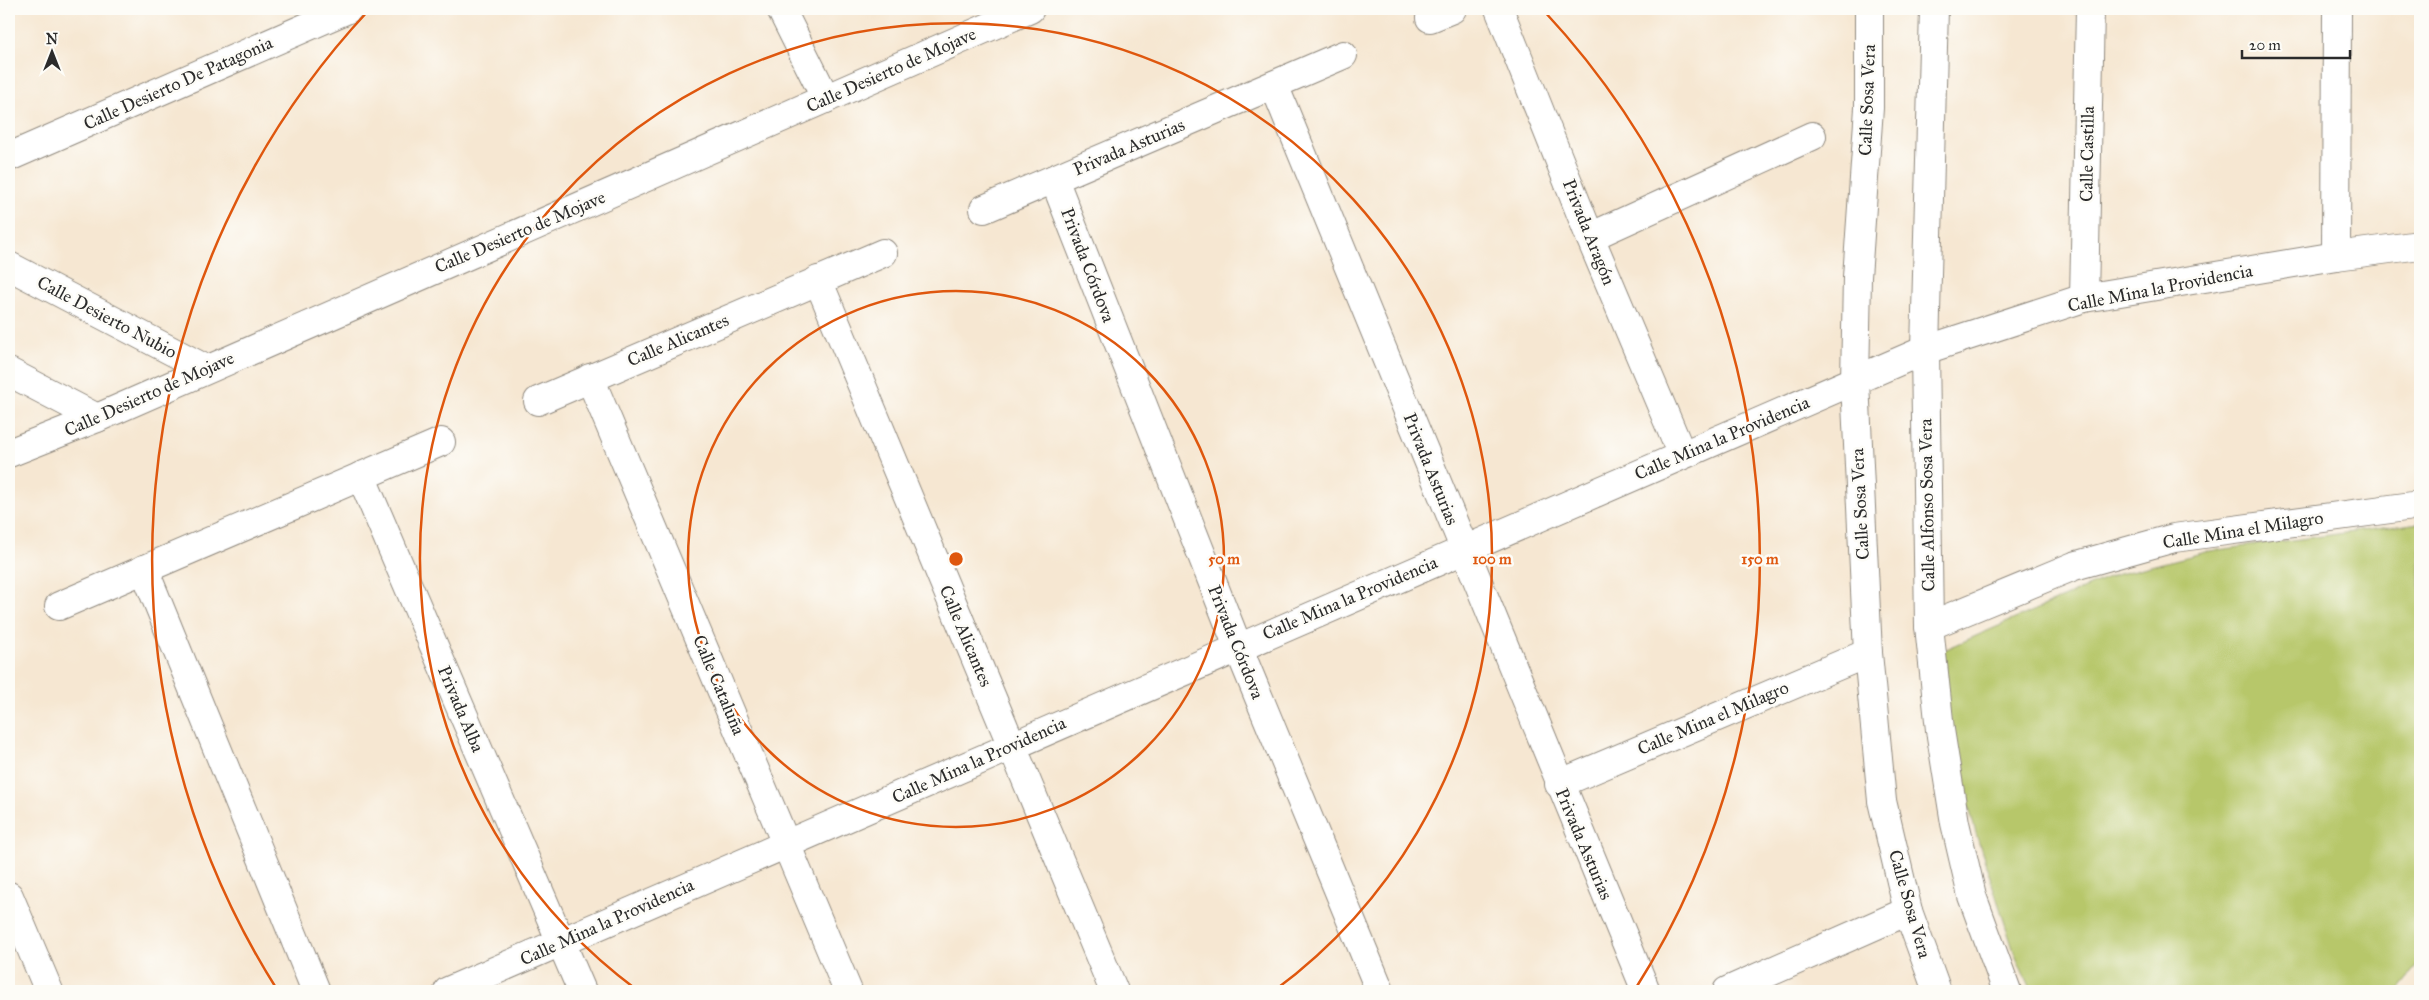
<svg xmlns="http://www.w3.org/2000/svg" width="2429" height="1000" font-family="'IM FELL Great Primer',serif">
<style>
.green{fill:#b7c76a;stroke:#71794a}
.lines{fill:none;stroke-linecap:round;stroke-linejoin:round}
.minor-casing{stroke:#90897e;stroke-width:30}
.tertiary-casing{stroke:#90897e;stroke-width:30}
.secondary-casing{stroke:#90897e;stroke-width:30}
.minor{stroke:#fff;stroke-width:28}
.tertiary{stroke:#fff;stroke-width:28}
.secondary{stroke:#fff;stroke-width:28}
.ring{fill:none;stroke:#df570e;stroke-width:2.5}
.labels{text-anchor:middle;stroke-width:5;stroke-linejoin:round;paint-order:stroke}
.street-label{font-size:18px;fill:#2b2b2b;stroke:#fdfcf7}
.centre{fill:#df570e;stroke:#fdfcf7;stroke-width:2.5}
.ring-label{font-size:15px;text-anchor:middle;font-weight:bold;fill:#df570e;stroke:#fdfcf7;stroke-width:5;stroke-linejoin:round;paint-order:stroke}
</style>
<rect width="100%" height="100%" fill="#fdfcf7"/>
<filter id="ink" filterUnits="userSpaceOnUse"><feTurbulence type="fractalNoise" baseFrequency=".02" numOctaves="2"/><feDisplacementMap in="SourceGraphic" scale="10" xChannelSelector="R" yChannelSelector="G"/><feConvolveMatrix kernelMatrix="1 2 1 2 8 2 1 2 1" color-interpolation-filters="sRGB"/></filter>
<filter id="wash" filterUnits="userSpaceOnUse"><feTurbulence type="fractalNoise" baseFrequency=".0096" numOctaves="4" result="noise"/><feDisplacementMap in="SourceGraphic" scale="20" xChannelSelector="R" yChannelSelector="G"/><feGaussianBlur stdDeviation="1.12" result="paint"/><feColorMatrix in="noise" values="0 0 0 0 0 0 0 0 0 0 0 0 0 0 0 0 0 1.4 0 .05"/><feComposite in="paint" operator="in"/></filter>
<g filter="url(#wash)">
<rect width="100%" height="100%" fill="#f6e7d2"/>
<path class="green" d="M2420,523V963L2397,991H2031L2015,955L1977,837L1949,733L1944,650L2115,575L2210,551Z"/>
</g>
<g filter="url(#ink)">
<g class="lines">
<g class="minor-casing">
<g id="minor">
<path d="M781,9L826,99"/>
<path d="M1499,9L1590,237L1682,455"/>
<path d="M1430,18L1452,9"/>
<path d="M1274,85L1646,991"/>
<path d="M9,157L348,9"/>
<path d="M1054,179L1238,647L1380,991"/>
<path d="M984,209L1343,55"/>
<path d="M1590,237L1812,136"/>
<path d="M2336,256L2337,9"/>
<path d="M9,266L206,369"/>
<path d="M818,280L1114,991"/>
<path d="M2084,298L2090,9"/>
<path d="M9,372L97,418"/>
<path d="M590,378L848,991"/>
<path d="M538,401L883,253"/>
<path d="M361,476L582,991"/>
<path d="M144,569L316,991"/>
<path d="M59,606L441,442"/>
<path d="M1929,626L2074,566L2174,538L2420,505"/>
<path d="M1559,784L1868,653"/>
<path d="M9,896L49,991"/>
<path d="M448,991L1925,350L2084,298L2336,256L2420,245"/>
<path d="M1727,991L1908,911"/>
</g>
</g>
<g class="tertiary-casing">
<path id="tertiary" d="M9,453L97,418L1030,9"/>
</g>
<g class="secondary-casing">
<g id="secondary">
<path d="M1869,9V108L1857,277L1855,382L1868,653L1882,801L1908,911L1937,991"/>
<path d="M1934,9L1925,350L1929,626L1940,730L1955,823L1972,896L2007,991"/>
</g>
</g>
<use href="#minor" class="minor"/>
<use href="#tertiary" class="tertiary"/>
<use href="#secondary" class="secondary"/>
</g>
</g>
<g class="ring">
<circle cx="956" cy="559" r="268"/>
<path d="M637 990A536 536 0 1 1 1275 990"/>
<path d="M278 991A804 804 0 0 1 368 11M1544 11A804 804 0 0 1 1634 991"/>
</g>
<g class="labels">
<g class="street-label">
<text transform="translate(891 70) rotate(-24)" y="6">Calle Desierto de Mojave</text>
<text transform="translate(178 83) rotate(-24)" y="6">Calle Desierto De Patagonia</text>
<text transform="translate(1867 100) rotate(-88)" y="6">Calle Sosa Vera</text>
<text transform="translate(1129 147) rotate(-23)" y="6">Privada Asturias</text>
<text transform="translate(2087 154) rotate(-89)" y="6">Calle Castilla</text>
<text transform="translate(520 232) rotate(-23)" y="6">Calle Desierto de Mojave</text>
<text transform="translate(1589 232) rotate(68)" y="6">Privada Aragón</text>
<text transform="translate(1088 265) rotate(69)" y="6">Privada Córdova</text>
<text transform="translate(2160 288) rotate(-11)" y="6">Calle Mina la Providencia</text>
<text transform="translate(107 317) rotate(28)" y="6">Calle Desierto Nubio</text>
<text transform="translate(678 340) rotate(-23)" y="6">Calle Alicantes</text>
<text transform="translate(149 394) rotate(-24)" y="6">Calle Desierto de Mojave</text>
<text transform="translate(1722 438) rotate(-23)" y="6">Calle Mina la Providencia</text>
<text transform="translate(1431 469) rotate(68)" y="6">Privada Asturias</text>
<text transform="translate(1860 504) rotate(-93)" y="6">Calle Sosa Vera</text>
<text transform="translate(1927 505) rotate(-91)" y="6">Calle Alfonso Sosa Vera</text>
<text transform="translate(2243 530) rotate(-9)" y="6">Calle Mina el Milagro</text>
<text transform="translate(1350 598) rotate(-23)" y="6">Calle Mina la Providencia</text>
<text transform="translate(966 636) rotate(67)" y="6">Calle Alicantes</text>
<text transform="translate(1236 642) rotate(68)" y="6">Privada Córdova</text>
<text transform="translate(719 685) rotate(67)" y="6">Calle Cataluña</text>
<text transform="translate(461 709) rotate(67)" y="6">Privada Alba</text>
<text transform="translate(1713 718) rotate(-23)" y="6">Calle Mina el Milagro</text>
<text transform="translate(979 760) rotate(-24)" y="6">Calle Mina la Providencia</text>
<text transform="translate(1584 844) rotate(67)" y="6">Privada Asturias</text>
<text transform="translate(1910 904) rotate(74)" y="6">Calle Sosa Vera</text>
<text transform="translate(607 922) rotate(-24)" y="6">Calle Mina la Providencia</text>
</g>
</g>
<circle cx="956" cy="559" r="8" class="centre"/>
<g class="ring-label">
<text x="1224" y="564">50 m</text>
<text x="1492" y="564">100 m</text>
<text x="1760" y="564">150 m</text>
</g>
<rect width="2429" height="1000" fill="none" stroke="#fdfcf7" stroke-width="30"/>
<g transform="translate(52 52)" stroke="#fdfcf7" stroke-width="4" paint-order="stroke">
<path d="M0-4L9 19L0 12L-9 19Z" fill="#2b2b2b"/>
<text y="-8" font-size="14" font-weight="bold" text-anchor="middle" fill="#2b2b2b">N</text>
</g>
<path d="M2242 50v8h108v-8" fill="none" stroke="#2b2b2b" stroke-width="2.5"/>
<text x="2249" y="50" font-size="15" fill="#2b2b2b" stroke="#fdfcf7" stroke-width="4" paint-order="stroke">20 m</text>
</svg>
